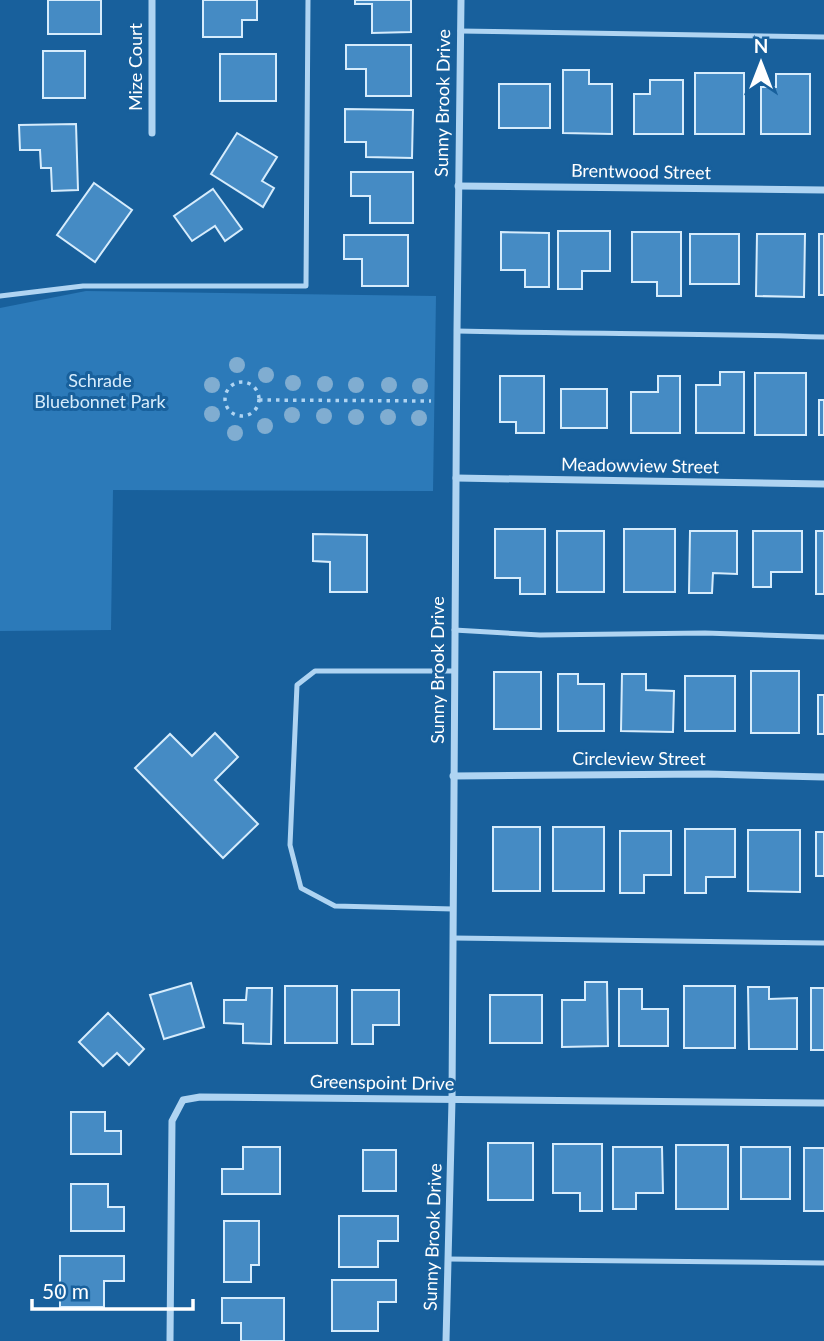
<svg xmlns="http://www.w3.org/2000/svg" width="824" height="1341" font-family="Lato,sans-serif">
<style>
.green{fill:#2c7ab9}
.building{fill:#458bc4;stroke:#d6ecfc;stroke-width:2}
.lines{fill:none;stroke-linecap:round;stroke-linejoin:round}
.path{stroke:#afd4f2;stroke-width:3.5;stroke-dasharray:3.5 5;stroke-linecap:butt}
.service{stroke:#afd4f2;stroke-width:5}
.minor{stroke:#afd4f2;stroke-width:7}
.tree{fill:#80add1}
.labels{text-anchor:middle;stroke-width:6;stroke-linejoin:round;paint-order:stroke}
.street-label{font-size:18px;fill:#fff;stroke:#18609c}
.park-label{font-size:18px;fill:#d6ecfc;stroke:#18609c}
</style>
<rect width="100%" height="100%" fill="#18609c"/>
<path class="green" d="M86,291L436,296L433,491L113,490L111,630L0,631V308Z"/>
<g class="building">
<rect x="48" y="0" width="53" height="34"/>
<path d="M203,0H257V20H242V37H203Z"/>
<path d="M355,0H411V32L372,33V4H355Z"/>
<path d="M346,45H411V96H366V69H346Z"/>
<rect x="43" y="51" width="42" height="47"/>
<rect x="220" y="54" width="56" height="47"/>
<path d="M563,70H589V84H612V134L563,133Z"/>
<rect x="695" y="73" width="49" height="61"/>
<path d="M776,74H810V134H761V87H776Z"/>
<path d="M650,80H683V134H634V94H650Z"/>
<rect x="499" y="84" width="51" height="44"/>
<path d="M345,109L413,110L412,158L366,157V142H345Z"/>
<path d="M76,124L78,190L52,191L51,168H41L40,150H20L19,125Z"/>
<path d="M237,133L277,157L262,181L274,188L263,207L211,174Z"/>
<path d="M351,172H413V223H370V196H351Z"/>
<path d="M94,183L132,210L95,262L57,235Z"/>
<path d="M213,189L242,229L225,241L215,226L192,241L174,216Z"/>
<path d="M558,231H610V271H582V289H558Z"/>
<path d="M501,232L549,233V287H525V270H501Z"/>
<path d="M632,232H681V296H657V282H632Z"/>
<rect x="690" y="234" width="49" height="50"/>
<path d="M757,234H805L804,297L756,296Z"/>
<rect x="819" y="234" width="5" height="61"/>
<path d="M344,235H408V286H362V259H344Z"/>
<path d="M720,372H744V433H696V385H720Z"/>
<rect x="755" y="373" width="51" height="62"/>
<path d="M500,376H544V433H516V422H500Z"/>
<path d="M658,376H680V433H631V392H658Z"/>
<rect x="561" y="389" width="46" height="39"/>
<rect x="819" y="400" width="5" height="35"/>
<path d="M495,529H545V594H520V578H495Z"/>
<rect x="624" y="529" width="51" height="63"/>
<rect x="557" y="531" width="47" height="61"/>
<path d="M690,531H737V574L713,573L712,593H689Z"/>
<path d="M753,531H802V572H771V587H753Z"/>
<rect x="816" y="531" width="8" height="63"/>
<path d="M313,534L367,535V592H330V562L313,561Z"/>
<rect x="751" y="671" width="48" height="62"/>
<rect x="494" y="672" width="47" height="57"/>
<path d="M558,674H578V684H604V731H558Z"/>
<path d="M622,674H646V690L674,691L673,732L621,731Z"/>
<rect x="685" y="676" width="50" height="55"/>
<rect x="818" y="695" width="6" height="39"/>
<path d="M215,733L238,757L215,780L258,824L223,858L135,768L170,734L192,756Z"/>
<rect x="493" y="827" width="47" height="64"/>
<rect x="553" y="827" width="51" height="64"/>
<path d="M685,829H735V877H706V893H685Z"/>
<path d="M748,830H800V892L748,891Z"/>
<path d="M620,831H671V875H644V893H620Z"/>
<rect x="816" y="832" width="8" height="44"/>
<path d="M585,982H607L608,1046L562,1047V1000H585Z"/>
<path d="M191,983L204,1027L164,1039L150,995Z"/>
<rect x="285" y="986" width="52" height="57"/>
<rect x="684" y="986" width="51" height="62"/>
<path d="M748,987H769V999L797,998V1049H749Z"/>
<path d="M247,988H272L271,1044L243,1043V1024L224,1023V1000H246Z"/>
<rect x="811" y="988" width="13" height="62"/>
<path d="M619,989H642V1009H668V1046H619Z"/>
<path d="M352,990H399V1025H373V1044H352Z"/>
<rect x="490" y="995" width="52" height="48"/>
<path d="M108,1013L144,1049L129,1065L117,1053L103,1066L79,1042Z"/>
<path d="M71,1112H105V1131H121V1154H71Z"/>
<rect x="488" y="1143" width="45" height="57"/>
<path d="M553,1144H602V1211H580V1193H553Z"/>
<rect x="676" y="1145" width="52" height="64"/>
<path d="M243,1147H280V1194H222V1169H243Z"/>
<path d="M613,1147H662L663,1193H636V1209H613Z"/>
<rect x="741" y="1147" width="49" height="52"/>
<rect x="804" y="1148" width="20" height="63"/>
<rect x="363" y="1150" width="33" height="41"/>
<path d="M71,1184H108V1207H124V1231H71Z"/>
<path d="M339,1216H398V1241H378V1267H339Z"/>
<path d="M224,1221H259V1265H251V1282H224Z"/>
<path d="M60,1256H124V1281H104V1307H60Z"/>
<path d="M332,1280H396V1302H378V1331H332Z"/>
<path d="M222,1298H284V1341H241V1323H222Z"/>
</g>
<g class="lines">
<g class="path">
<circle cx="242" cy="399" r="17"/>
<path d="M259,400L431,401"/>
</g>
<g class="service">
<path d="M460,31L824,37"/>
<path d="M0,296L83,286H306L308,0"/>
<path d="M457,331C579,334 702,333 824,337"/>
<path d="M454,630L540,635L705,633L824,637"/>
<path d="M453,909L335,906L301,888L290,845L297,685L315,671H454"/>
<path d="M453,938L824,943"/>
<path d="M448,1259L824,1263"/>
</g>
<g class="minor">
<path d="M152,0V133"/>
<path d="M458,186L824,190"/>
<path d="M456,478L824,484"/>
<path d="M453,776L708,774L824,777"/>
<path d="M170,1341L172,1121L183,1100L200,1097L824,1103"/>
<path d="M446,1341L452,1100L457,331L461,0"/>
</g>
</g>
<g class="tree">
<circle cx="237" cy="365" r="8"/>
<circle cx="266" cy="375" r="8"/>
<circle cx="293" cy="383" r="8"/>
<circle cx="325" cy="384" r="8"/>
<circle cx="212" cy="385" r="8"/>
<circle cx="356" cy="385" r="8"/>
<circle cx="389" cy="385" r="8"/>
<circle cx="420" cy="386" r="8"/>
<circle cx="212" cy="414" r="8"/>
<circle cx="292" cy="415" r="8"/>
<circle cx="324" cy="416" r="8"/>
<circle cx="356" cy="417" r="8"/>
<circle cx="388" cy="417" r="8"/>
<circle cx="419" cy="418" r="8"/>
<circle cx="265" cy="426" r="8"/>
<circle cx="235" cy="433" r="8"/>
</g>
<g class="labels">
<g class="street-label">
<text transform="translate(136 67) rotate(-90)" y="6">Mize Court</text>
<text transform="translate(443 103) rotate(-89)" y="6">Sunny Brook Drive</text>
<text transform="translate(641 172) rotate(1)" y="6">Brentwood Street</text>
<text transform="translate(640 466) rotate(1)" y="6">Meadowview Street</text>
<text transform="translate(438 670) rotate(-90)" y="6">Sunny Brook Drive</text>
<text x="639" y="765">Circleview Street</text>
<text transform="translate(382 1083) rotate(1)" y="6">Greenspoint Drive</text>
<text transform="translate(433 1237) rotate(-88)" y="6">Sunny Brook Drive</text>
</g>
<g class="park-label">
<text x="100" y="387">Schrade<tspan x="100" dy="21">Bluebonnet Park</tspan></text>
</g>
</g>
<g transform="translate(761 63)" stroke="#18609c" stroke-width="5" paint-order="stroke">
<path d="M0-5L12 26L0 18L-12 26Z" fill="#ffffff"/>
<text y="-10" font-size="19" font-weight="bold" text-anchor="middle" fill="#ffffff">N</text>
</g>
<path d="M32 1299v10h161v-10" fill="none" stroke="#ffffff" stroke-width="3.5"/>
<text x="42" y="1299" font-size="21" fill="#ffffff" stroke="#18609c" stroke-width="5" paint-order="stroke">50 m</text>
</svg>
